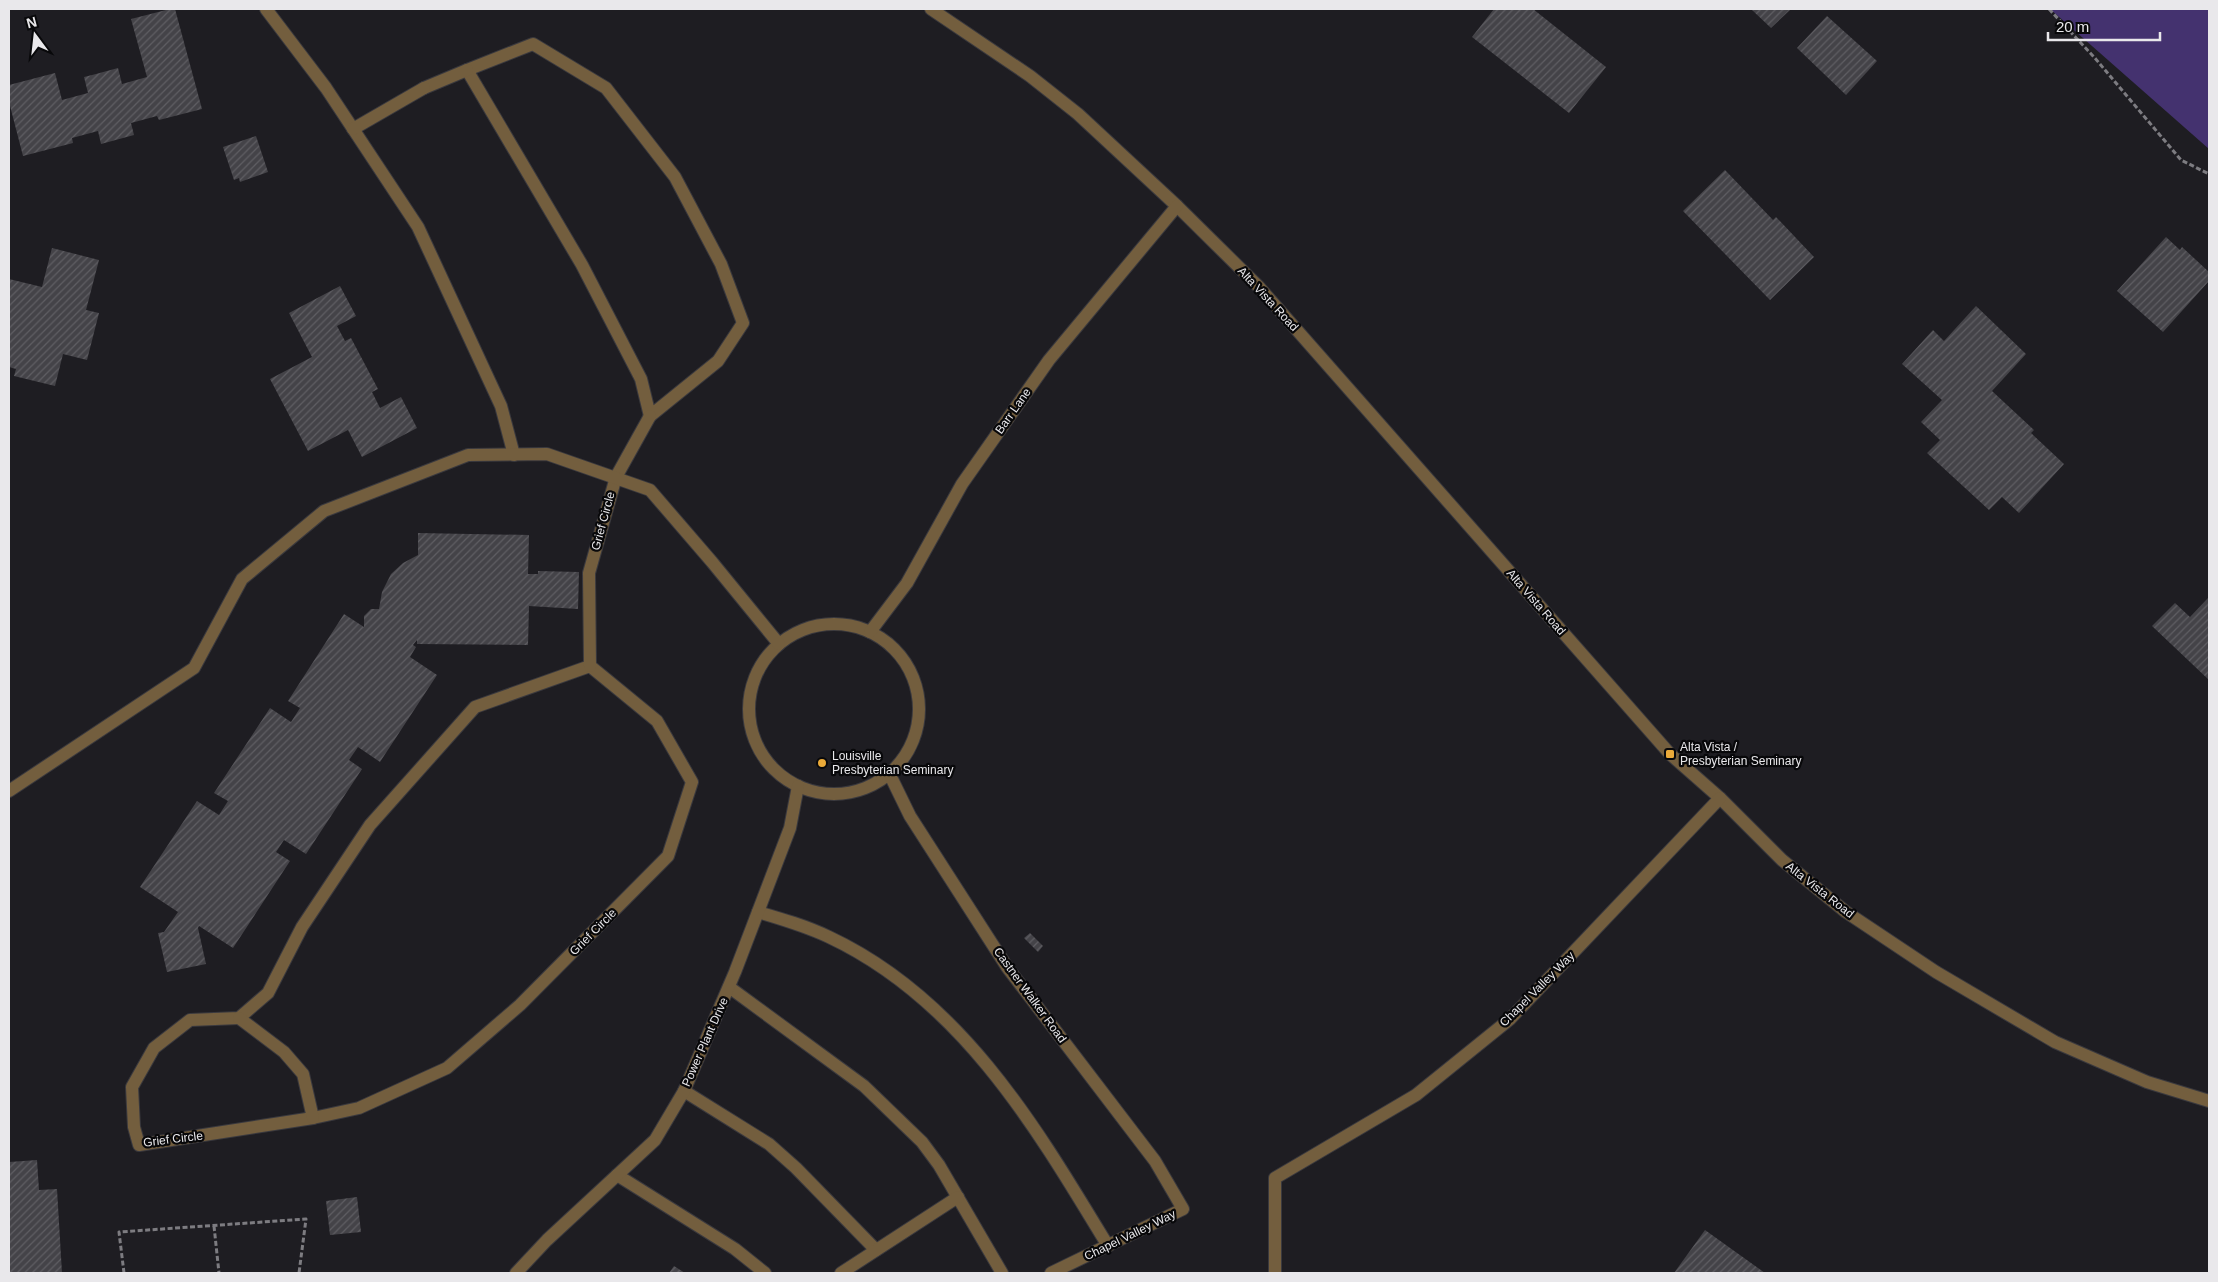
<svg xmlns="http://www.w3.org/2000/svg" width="2218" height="1282" font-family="Arial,sans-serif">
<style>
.green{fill:#44326f}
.building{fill:url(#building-hatch)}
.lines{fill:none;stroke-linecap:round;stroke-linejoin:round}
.service-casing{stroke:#3a393e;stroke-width:14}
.minor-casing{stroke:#3a393e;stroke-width:14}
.path{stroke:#7d7c81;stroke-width:3;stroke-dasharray:5 2.5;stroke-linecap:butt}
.service{stroke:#735e3e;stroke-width:12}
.minor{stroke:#735e3e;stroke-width:12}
.poi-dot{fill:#ebaa39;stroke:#08080a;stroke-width:2}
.labels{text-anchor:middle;stroke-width:4.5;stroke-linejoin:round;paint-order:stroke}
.street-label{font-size:12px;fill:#e9e8eb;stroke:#08080a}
.poi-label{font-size:12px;fill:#e9e8eb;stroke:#08080a;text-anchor:start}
</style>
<defs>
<pattern id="building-hatch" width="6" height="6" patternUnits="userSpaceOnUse" patternTransform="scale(1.25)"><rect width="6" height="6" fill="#444348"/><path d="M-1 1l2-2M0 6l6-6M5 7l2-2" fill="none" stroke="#5f5e63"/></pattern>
</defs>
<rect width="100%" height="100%" fill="#1e1d22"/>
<path class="green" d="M2050,9H2209V149Z"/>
<g class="building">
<path d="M170,9H175L202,109L159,120L157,116L131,123L134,135L101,144L98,131L72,138L73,143L23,156L9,102V85L55,73L62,100L88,93L84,77L96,74L118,68L122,84L147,77L131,19Z"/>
<path d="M1494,9H1533L1606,67L1569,113L1472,37Z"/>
<path d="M1751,9H1791L1771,28Z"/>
<path d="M1827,16L1877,61L1846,95L1797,48Z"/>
<path d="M256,136L268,172L240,182L239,178L234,180L223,147Z"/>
<path d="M1725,170L1773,220L1776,217L1814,257L1770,300L1683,211Z"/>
<path d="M2166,237L2180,250L2182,247L2209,272V281L2163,332L2117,291Z"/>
<path d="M52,248L99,260L86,310L99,313L87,360L63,354L55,386L14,376L16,369L9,367V279L42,287Z"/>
<path d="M340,286L356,316L337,326L345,341L351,338L378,389L372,392L380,408L401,397L417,428L362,457L348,430L308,451L270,379L312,357L289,313Z"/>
<path d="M1976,306L2026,354L1992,391L2034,430L2031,433L2064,464L2019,513L2002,497L1989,510L1927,453L1940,440L1921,422L1942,400L1902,364L1933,330L1944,341Z"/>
<path d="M418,533L529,535L528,574H538V571L579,572L578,609L529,606L528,645L417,644V640L413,645L416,647L410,657L437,675L380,762L358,747L349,760L362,769L306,854L284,840L276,852L290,861L233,948L199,926L198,928L206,964L167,972L158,933L164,932L178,912L140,887L197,801L219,815L228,801L214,793L270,708L291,722L300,708L288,701L344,614L364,627V616L371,609H379L382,592L391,574L403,563L418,555Z"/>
<path d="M2209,597V680L2152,626L2175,603L2190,617Z"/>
<path d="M1030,933L1043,946L1038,952L1024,938Z"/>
<path d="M37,1160L39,1190L57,1189L62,1273H9V1162Z"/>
<path d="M357,1197L361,1232L330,1235L326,1201Z"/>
<path d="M1705,1230L1765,1273H1674Z"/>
<path d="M674,1266L685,1273H669Z"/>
</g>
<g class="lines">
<g class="service-casing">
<g id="service">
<path d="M533,44L606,88L675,177L721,264L743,323L718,361L650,416L641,379L582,265L467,70Z"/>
<path d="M424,88L467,70"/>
<path d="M758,912C782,919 806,926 829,937C961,999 1036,1127 1108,1246"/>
<path d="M729,987L864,1086L922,1142L939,1165L1002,1273"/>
<path d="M684,1091L769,1144L796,1168L876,1250"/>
<path d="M617,1175L735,1249L765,1273"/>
<path d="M841,1273L958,1197"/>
</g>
</g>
<g class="minor-casing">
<g id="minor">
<path d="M266,9L326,88L418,227L501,406L514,455"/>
<path d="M931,9L1030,76L1078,114L1177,206L1259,287L1670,754L1720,798L1782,860L1846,912L1936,972L2055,1042L2147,1082L2209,1101"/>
<path d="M353,129L424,88"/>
<circle cx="834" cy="709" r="85"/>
<path d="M870,632L907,583L962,484L1049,360L1177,206"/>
<path d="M590,666L657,721L692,782L668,856L520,1005L447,1068L359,1108L313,1118L139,1145L134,1127L132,1087L154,1048L190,1020L239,1018L268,993L302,927L370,825L475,707Z"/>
<path d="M590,666L589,573L616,477L650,416"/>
<path d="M889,773L910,816L1007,967L1155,1161L1183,1209L1051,1273"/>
<path d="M9,791L194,668L242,579L324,511L468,455L547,454L650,490L712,562L779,644"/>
<path d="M239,1018L284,1052L303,1074L313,1118"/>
<path d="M516,1273L547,1240L655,1140L684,1091L735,972L790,828L798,786"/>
<path d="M1275,1273V1178L1416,1095L1510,1019L1720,798"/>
</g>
</g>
<g class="path">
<path d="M2049,9L2094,57L2181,160L2209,174"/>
<path d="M214,1226L219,1273"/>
<path d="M124,1273L119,1232L306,1219L299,1273"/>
</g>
<use href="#service" class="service"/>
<use href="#minor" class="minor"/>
</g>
<g class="poi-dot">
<rect x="1665" y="749" width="10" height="10" rx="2.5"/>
<circle cx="822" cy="763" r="5"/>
</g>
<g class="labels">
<g class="street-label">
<text transform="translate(1268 299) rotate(47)" y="4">Alta Vista Road</text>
<text transform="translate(1013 411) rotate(-55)" y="4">Barr Lane</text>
<text transform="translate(603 521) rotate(-75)" y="4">Grief Circle</text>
<text transform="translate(1536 602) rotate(49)" y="4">Alta Vista Road</text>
<text transform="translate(1820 890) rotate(38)" y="4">Alta Vista Road</text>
<text transform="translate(593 932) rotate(-45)" y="4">Grief Circle</text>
<text transform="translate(1537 989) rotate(-45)" y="4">Chapel Valley Way</text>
<text transform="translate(1030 995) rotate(54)" y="4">Castner Walker Road</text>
<text transform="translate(705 1042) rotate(-66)" y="4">Power Plant Drive</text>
<text transform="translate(173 1139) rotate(-7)" y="4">Grief Circle</text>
<text transform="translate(1130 1235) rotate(-26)" y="4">Chapel Valley Way</text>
</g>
<g class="poi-label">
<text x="1680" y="751">Alta Vista /<tspan x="1680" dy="14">Presbyterian Seminary</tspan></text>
<text x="832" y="760">Louisville<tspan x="832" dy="14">Presbyterian Seminary</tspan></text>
</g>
</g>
<rect width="2218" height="1282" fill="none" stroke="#e9e8eb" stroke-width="20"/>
<g transform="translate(35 35) rotate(345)" stroke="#08080a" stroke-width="4" paint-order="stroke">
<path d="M0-4L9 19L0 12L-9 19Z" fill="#e9e8eb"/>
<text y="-8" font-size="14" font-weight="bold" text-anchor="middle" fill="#e9e8eb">N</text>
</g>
<path d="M2048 32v8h112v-8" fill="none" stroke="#e9e8eb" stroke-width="2.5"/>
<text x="2056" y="32" font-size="15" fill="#e9e8eb" stroke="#08080a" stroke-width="4" paint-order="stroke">20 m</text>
</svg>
